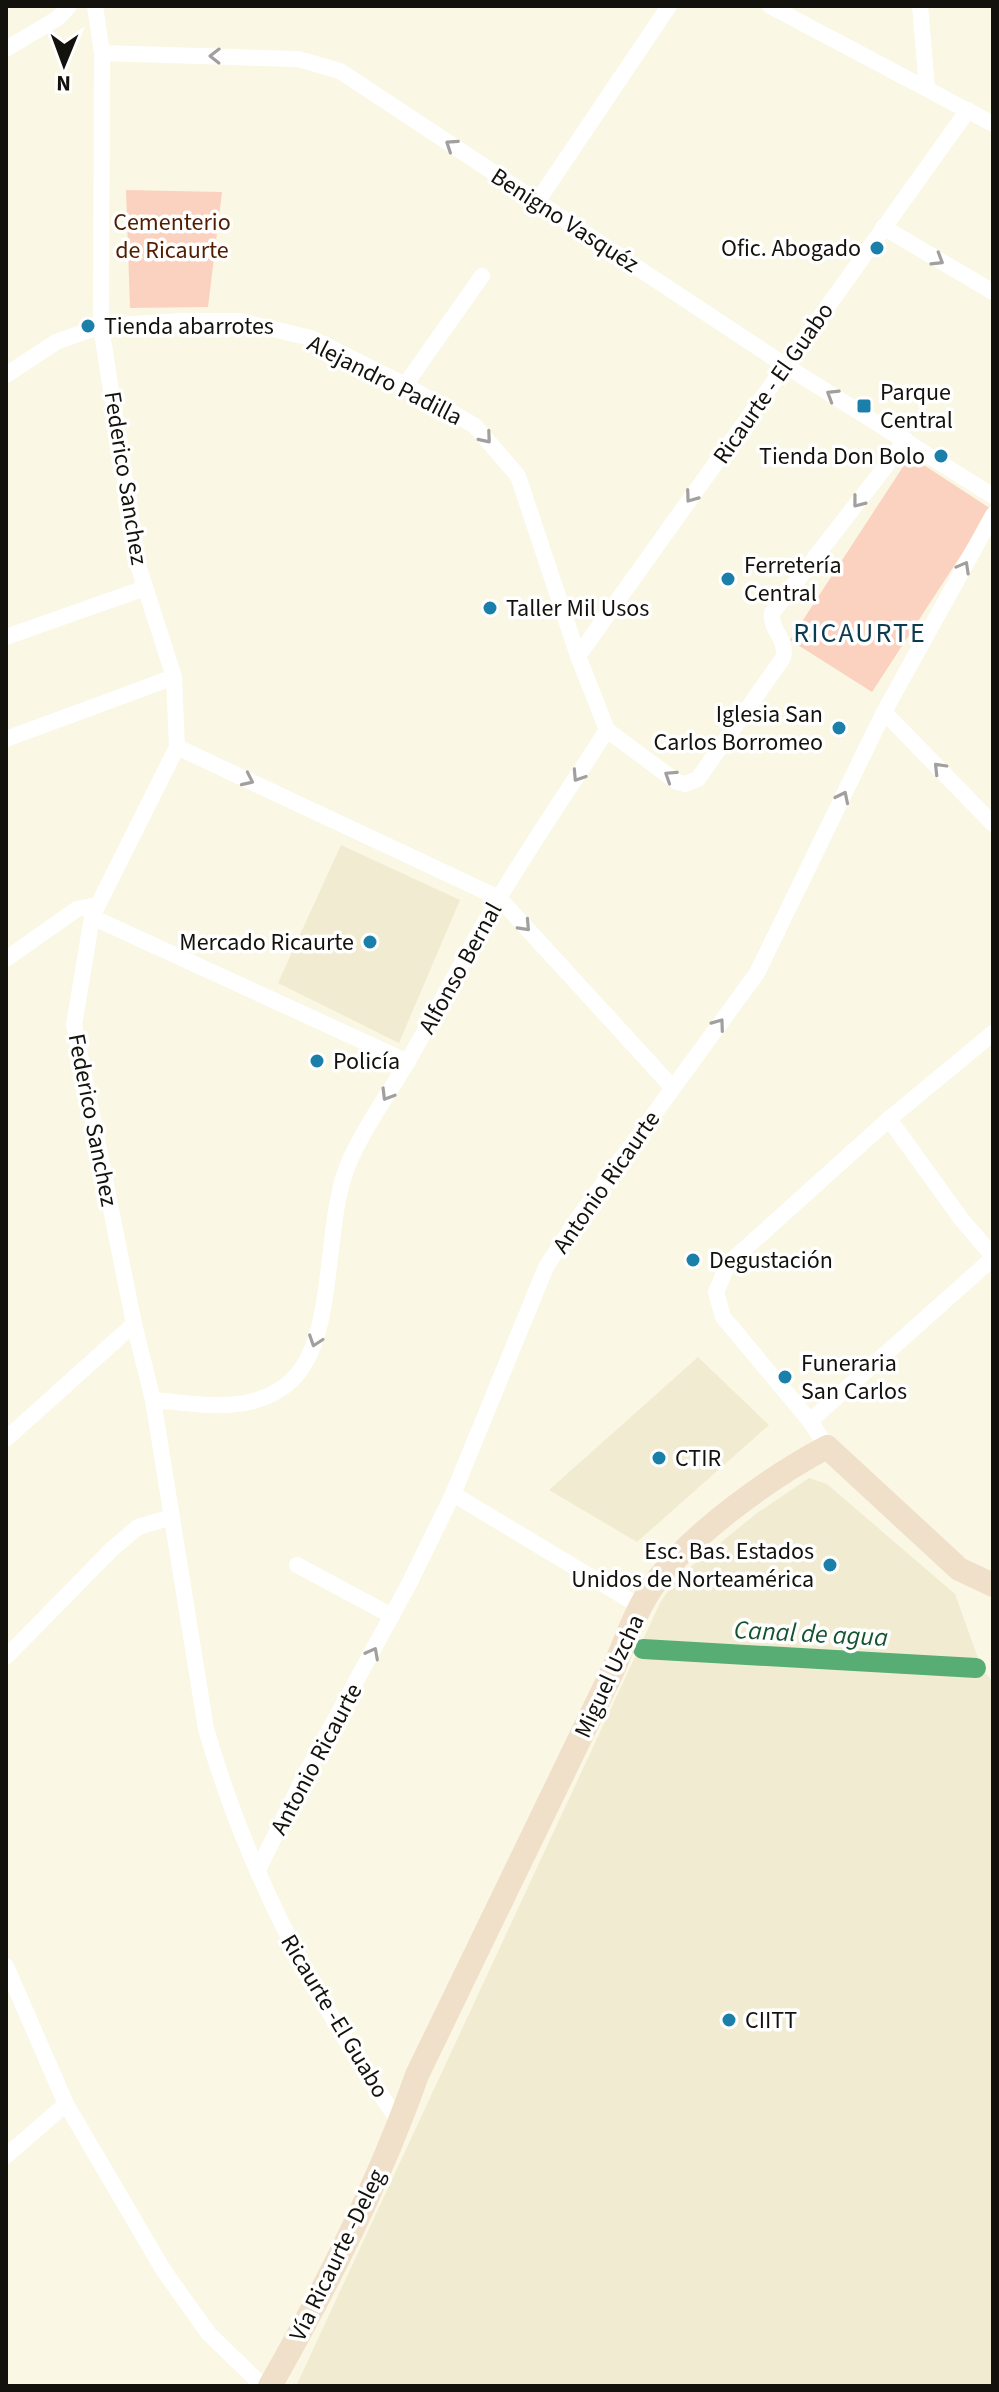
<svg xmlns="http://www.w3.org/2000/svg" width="999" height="2392" font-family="'Source Sans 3',sans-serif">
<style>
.built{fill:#f1ecd1}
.green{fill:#fbd2bf}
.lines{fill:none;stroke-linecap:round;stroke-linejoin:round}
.canal{stroke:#57ad74;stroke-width:20}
.minor{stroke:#fff;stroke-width:16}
.secondary{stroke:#f0e0ca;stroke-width:24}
.oneway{stroke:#a1a09e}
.poi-dot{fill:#1a80aa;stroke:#fff;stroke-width:3}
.labels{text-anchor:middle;stroke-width:7;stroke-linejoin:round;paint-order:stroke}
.street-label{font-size:24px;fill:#13120c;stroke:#fff}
.park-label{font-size:24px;fill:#531d00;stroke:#fff}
.poi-label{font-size:24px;fill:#13120c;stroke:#fff;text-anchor:start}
.water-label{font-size:26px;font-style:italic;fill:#14532d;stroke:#fff}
.quarter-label{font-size:28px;letter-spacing:2px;fill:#0c3a4f;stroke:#fff}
</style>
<rect width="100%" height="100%" fill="#faf7e4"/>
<g class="built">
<path d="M341,845L460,900L399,1043L278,983Z"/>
<path d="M698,1357L769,1425L637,1542L549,1490Z"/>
<path d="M809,1478L827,1484L955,1594L982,1669L993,1682V2386H296L660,1603L677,1578L757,1513Z"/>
</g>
<g class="green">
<path d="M126,190L222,192L208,307L130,308Z"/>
<path d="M910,456L991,509L872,692L790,640Z"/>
</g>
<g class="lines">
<path class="canal" d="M643,1649L976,1668"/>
<g class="minor">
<path d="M95,6L102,53L101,326L138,565L174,677L177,747L92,917L74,1025L134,1324L153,1400L206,1729C247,1871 316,2002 400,2123"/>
<path d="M770,6L993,124"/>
<path d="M920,6L927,88"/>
<path d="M6,49L58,18L69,6"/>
<path d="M102,53L298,59L340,71L786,366L993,496"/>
<path d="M537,202L669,6"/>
<path d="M883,227L993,292"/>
<path d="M6,375L56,342L101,326L181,321H239L311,338L405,385L475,426L518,476L578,656L607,730C571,786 533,841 499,898C469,948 442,1001 413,1052C392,1090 364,1126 347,1167C323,1229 337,1337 292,1380C254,1416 199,1404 153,1400"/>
<path d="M405,385L482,276"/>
<path d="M6,637L145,588"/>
<path d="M578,656L968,110"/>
<path d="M884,712L993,824"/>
<path d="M607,730L677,782L685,784L698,779L783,658C788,639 770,631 772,613L906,440"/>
<path d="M6,739L174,677"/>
<path d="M177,747L499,898L673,1088"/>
<path d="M92,917L408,1062"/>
<path d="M6,959L77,909L97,905"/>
<path d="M889,1119L962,1220L993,1256"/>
<path d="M810,1421L993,1258"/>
<path d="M6,1439L134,1324"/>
<path d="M827,1447L810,1421L723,1317L716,1292L728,1264L889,1119L993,1033"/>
<path d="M453,1494L641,1607"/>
<path d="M297,1565L392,1616"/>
<path d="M6,1657L112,1549L138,1527L172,1517"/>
<path d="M258,1870L307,1771L409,1584L453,1494L546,1267L576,1221L757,973L884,712L993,515"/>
<path d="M6,1966L66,2104L164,2271L209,2334L263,2386"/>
<path d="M6,2156L66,2104"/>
</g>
<path class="secondary" d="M270,2386C327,2286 379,2183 417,2075L612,1672C626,1641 637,1605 658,1579C697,1530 772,1476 827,1447L959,1569L993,1585"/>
</g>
<defs><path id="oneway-chevron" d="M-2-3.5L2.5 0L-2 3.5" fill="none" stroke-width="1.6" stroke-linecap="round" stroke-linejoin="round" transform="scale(2)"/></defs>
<g class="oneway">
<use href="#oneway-chevron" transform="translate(215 56) rotate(-179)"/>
<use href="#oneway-chevron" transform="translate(451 145) rotate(-146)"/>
<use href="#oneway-chevron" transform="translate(938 260) rotate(31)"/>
<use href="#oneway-chevron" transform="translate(832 395) rotate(-148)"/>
<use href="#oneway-chevron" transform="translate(486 438) rotate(50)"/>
<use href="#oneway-chevron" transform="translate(691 497) rotate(126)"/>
<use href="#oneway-chevron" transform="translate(858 502) rotate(128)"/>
<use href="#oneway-chevron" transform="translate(964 567) rotate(-61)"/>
<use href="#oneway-chevron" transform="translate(939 768) rotate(-134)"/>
<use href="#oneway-chevron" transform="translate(578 776) rotate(123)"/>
<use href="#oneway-chevron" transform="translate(670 776) rotate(-147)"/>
<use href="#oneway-chevron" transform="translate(248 780) rotate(25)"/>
<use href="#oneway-chevron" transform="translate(843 797) rotate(-64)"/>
<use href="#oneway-chevron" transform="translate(525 926) rotate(47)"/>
<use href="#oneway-chevron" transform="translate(719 1024) rotate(-54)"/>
<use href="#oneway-chevron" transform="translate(387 1095) rotate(121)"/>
<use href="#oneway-chevron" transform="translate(315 1341) rotate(109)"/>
<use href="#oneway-chevron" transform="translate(373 1653) rotate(-62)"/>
</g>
<g class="poi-dot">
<circle cx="877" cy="248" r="8"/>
<circle cx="88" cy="326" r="8"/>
<rect x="856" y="398" width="16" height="16" rx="4"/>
<circle cx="941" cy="456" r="8"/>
<circle cx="728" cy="579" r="8"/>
<circle cx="490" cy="608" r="8"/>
<circle cx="839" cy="728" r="8"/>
<circle cx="370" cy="942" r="8"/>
<circle cx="317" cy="1061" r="8"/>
<circle cx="693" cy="1260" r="8"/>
<circle cx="785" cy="1377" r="8"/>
<circle cx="659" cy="1458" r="8"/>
<circle cx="830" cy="1565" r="8"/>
<circle cx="729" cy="2020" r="8"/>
</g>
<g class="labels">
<g class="street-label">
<text transform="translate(565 220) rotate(33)" y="8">Benigno Vasquéz</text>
<text transform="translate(385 380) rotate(27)" y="8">Alejandro Padilla</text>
<text transform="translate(773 383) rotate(-55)" y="8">Ricaurte - El Guabo</text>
<text transform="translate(126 478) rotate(81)" y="8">Federico Sanchez</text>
<text transform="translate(460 968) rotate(-61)" y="8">Alfonso Bernal</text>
<text transform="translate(93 1120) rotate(79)" y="8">Federico Sanchez</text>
<text transform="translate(606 1182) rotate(-55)" y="8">Antonio Ricaurte</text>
<text transform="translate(609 1676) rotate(-65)" y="8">Miguel Uzcha</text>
<text transform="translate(316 1759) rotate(-62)" y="8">Antonio Ricaurte</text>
<text transform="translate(335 2016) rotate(59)" y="8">Ricaurte -El Guabo</text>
<text transform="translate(337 2255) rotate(-64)" y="8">Vía Ricaurte -Deleg</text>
</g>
<g class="park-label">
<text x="172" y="230">Cementerio<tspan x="172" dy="28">de Ricaurte</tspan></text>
</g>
<g class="poi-label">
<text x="861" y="256" text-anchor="end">Ofic. Abogado</text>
<text x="104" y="334">Tienda abarrotes</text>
<text x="880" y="400">Parque<tspan x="880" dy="28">Central</tspan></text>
<text x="925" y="464" text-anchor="end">Tienda Don Bolo</text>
<text x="744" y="573">Ferretería<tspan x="744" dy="28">Central</tspan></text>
<text x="506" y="616">Taller Mil Usos</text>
<text x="823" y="722" text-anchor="end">Iglesia San<tspan x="823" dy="28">Carlos Borromeo</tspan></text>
<text x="354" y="950" text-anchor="end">Mercado Ricaurte</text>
<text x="333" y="1069">Policía</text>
<text x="709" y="1268">Degustación</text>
<text x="801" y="1371">Funeraria<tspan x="801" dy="28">San Carlos</tspan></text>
<text x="675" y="1466">CTIR</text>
<text x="814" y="1559" text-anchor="end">Esc. Bas. Estados<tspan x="814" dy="28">Unidos de Norteamérica</tspan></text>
<text x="745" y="2028">CIITT</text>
</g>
<g class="water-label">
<text transform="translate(811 1633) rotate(3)" y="9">Canal de agua</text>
</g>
<g class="quarter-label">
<text x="860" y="642">RICAURTE</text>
</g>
</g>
<rect width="999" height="2392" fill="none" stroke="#13120c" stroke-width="16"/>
<g transform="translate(64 64) rotate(181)" stroke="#ffffff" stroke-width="6" paint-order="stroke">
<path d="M0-6L14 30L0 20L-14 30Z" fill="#13120c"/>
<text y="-12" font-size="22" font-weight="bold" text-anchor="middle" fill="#13120c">N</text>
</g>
</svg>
